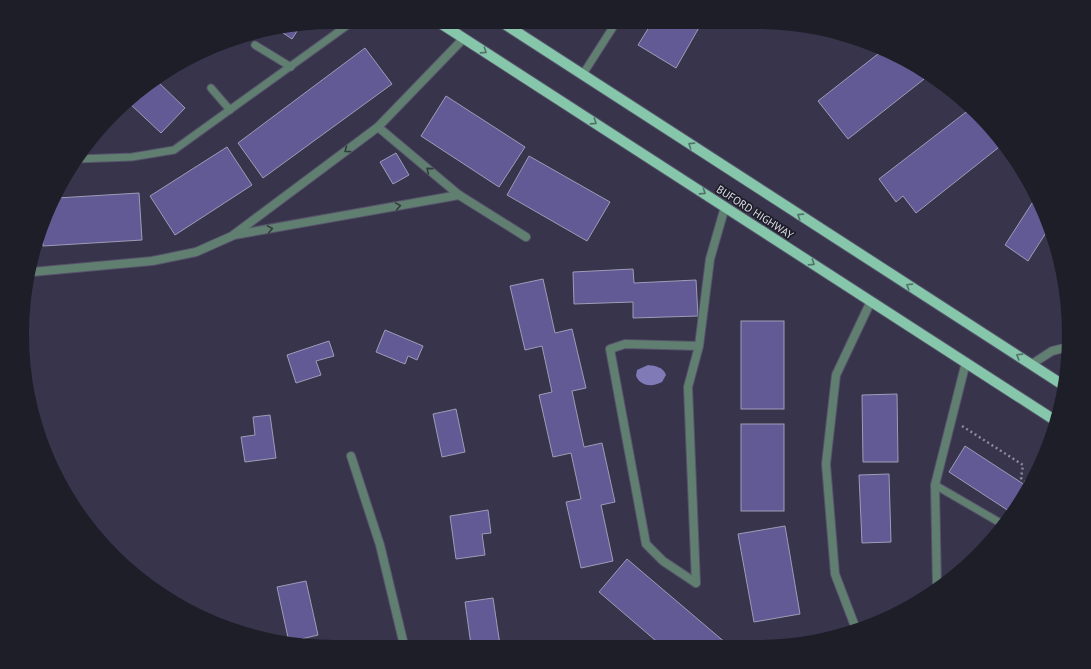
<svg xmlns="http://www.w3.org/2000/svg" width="1091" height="669" font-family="'PT Sans',sans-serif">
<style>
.water{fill:#807ab6}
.building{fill:#625a95;stroke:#9e9cb8}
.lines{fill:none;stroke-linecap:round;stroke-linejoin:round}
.service-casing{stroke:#555269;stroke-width:9}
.minor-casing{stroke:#555269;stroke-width:10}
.primary-casing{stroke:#555269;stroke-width:12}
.path{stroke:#8c8a9d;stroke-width:2.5;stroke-dasharray:2 3;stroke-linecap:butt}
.service{stroke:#617f71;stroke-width:7}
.minor{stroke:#617f71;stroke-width:8}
.primary{stroke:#86c6aa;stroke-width:10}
.oneway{stroke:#527269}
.oneway2{stroke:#323b3e}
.labels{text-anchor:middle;stroke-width:3.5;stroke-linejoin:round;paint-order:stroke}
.street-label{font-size:11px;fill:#deddec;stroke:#1e1e28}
</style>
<rect width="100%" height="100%" fill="#37344c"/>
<path class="water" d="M648,365C656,366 663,367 666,375L662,382C653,387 641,387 636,376L637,370Z"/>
<g class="building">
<path d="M651,24H701L676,68L638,45Z"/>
<path d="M299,28L292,39L280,31Z"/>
<path d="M365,48L392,84L263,178L238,143Z"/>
<path d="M883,50L928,76L848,139L818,101Z"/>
<path d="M156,80L185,108L161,133L129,103L144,86Z"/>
<path d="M446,96L525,147L499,187L421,136Z"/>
<path d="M970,109L991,128L1003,144L916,213L903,196L896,202L879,179Z"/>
<path d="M227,147L252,185L175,235L150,196Z"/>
<path d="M396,153L409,175L393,184L380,162Z"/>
<path d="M529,156L610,202L587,241L507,195Z"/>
<path d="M139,193L142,240L43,246L42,228L57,198Z"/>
<path d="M1036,197L1049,228L1028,261L1005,245Z"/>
<path d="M633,269L634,283L696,280L698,316L633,318V302L574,304L573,272Z"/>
<path d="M543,279L555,333L572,329L586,388L572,391L584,447L602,443L615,502L601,505L613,561L581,568L566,502L581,499L571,453L553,457L539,395L552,392L542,346L525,350L510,286Z"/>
<rect x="741" y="321" width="43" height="88"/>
<path d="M385,330L423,346L417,360L408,356L405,364L376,352Z"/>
<path d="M329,341L334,356L316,361L321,375L296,383L287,355Z"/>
<path d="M897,394L898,462H863L862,395Z"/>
<path d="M456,409L465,452L442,457L433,414Z"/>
<path d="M270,415L276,458L245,462L241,437L255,435L253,417Z"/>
<rect x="741" y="424" width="43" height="87"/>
<path d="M965,446L1028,487L1012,513L949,472Z"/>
<path d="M889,474L891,542L862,543L859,475Z"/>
<path d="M488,510L491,533L482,534L485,555L456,559L450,516Z"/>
<path d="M785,526L800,614L754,622L738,534Z"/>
<path d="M627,559L727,644L725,646H662L599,592Z"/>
<path d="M306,581L318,635L289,642L277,587Z"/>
<path d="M493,598L500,645H471L465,602Z"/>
</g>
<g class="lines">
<g class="service-casing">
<g id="service">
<path d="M255,45L291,67"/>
<path d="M583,74L615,24"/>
<path d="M211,88L230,110"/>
<path d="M77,159L132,157L174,150L352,22"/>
<path d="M935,485L1004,525"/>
</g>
</g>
<g class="minor-casing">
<g id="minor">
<path d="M378,127L459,195L526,237"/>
<path d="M234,235L459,195"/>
<path d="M32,272L152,261L196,252L232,236L378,127L464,38"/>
<path d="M699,346L625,344L610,349L646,544L663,561L696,583L688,387L699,346L710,259L725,207"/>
<path d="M1032,364L1052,351L1068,347"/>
<path d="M351,456L380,545L404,645"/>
<path d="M937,587L935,485L966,362"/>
<path d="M856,629L835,574L826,464L836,375L871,301"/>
</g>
</g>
<g class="primary-casing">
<g id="primary">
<path d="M440,23L1056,421"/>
<path d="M503,23L1063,385"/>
</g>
</g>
<path class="path" d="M962,426L1023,465L1021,478L1029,485"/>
<use href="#service" class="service"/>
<use href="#minor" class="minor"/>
<use href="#primary" class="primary"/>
</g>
<defs><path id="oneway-chevron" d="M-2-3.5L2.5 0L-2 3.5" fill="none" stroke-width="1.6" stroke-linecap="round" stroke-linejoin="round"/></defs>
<g class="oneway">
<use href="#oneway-chevron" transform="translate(484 51) rotate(33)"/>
<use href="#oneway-chevron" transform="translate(594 122) rotate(33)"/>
<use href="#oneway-chevron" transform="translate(691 145) rotate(-147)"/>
<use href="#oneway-chevron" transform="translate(703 192) rotate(33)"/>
<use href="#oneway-chevron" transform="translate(800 216) rotate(-147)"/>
<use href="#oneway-chevron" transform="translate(812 263) rotate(33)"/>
<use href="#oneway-chevron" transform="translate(909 286) rotate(-148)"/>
<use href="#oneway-chevron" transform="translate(1019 356) rotate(-148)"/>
</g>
<g class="oneway2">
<use href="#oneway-chevron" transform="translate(347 150) rotate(143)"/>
<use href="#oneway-chevron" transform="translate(429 170) rotate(-140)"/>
<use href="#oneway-chevron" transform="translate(398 206) rotate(-10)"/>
<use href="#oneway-chevron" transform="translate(270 229) rotate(-10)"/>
</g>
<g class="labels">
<g class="street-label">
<text transform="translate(755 212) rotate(33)" y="4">BUFORD HIGHWAY</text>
</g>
</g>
<path d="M0 0H1091V669H0ZM334 29H757A305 305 0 0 1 1062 334V335A305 305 0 0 1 757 640H334A305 305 0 0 1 29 335V334A305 305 0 0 1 334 29Z" fill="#1e1e28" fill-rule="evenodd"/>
</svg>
